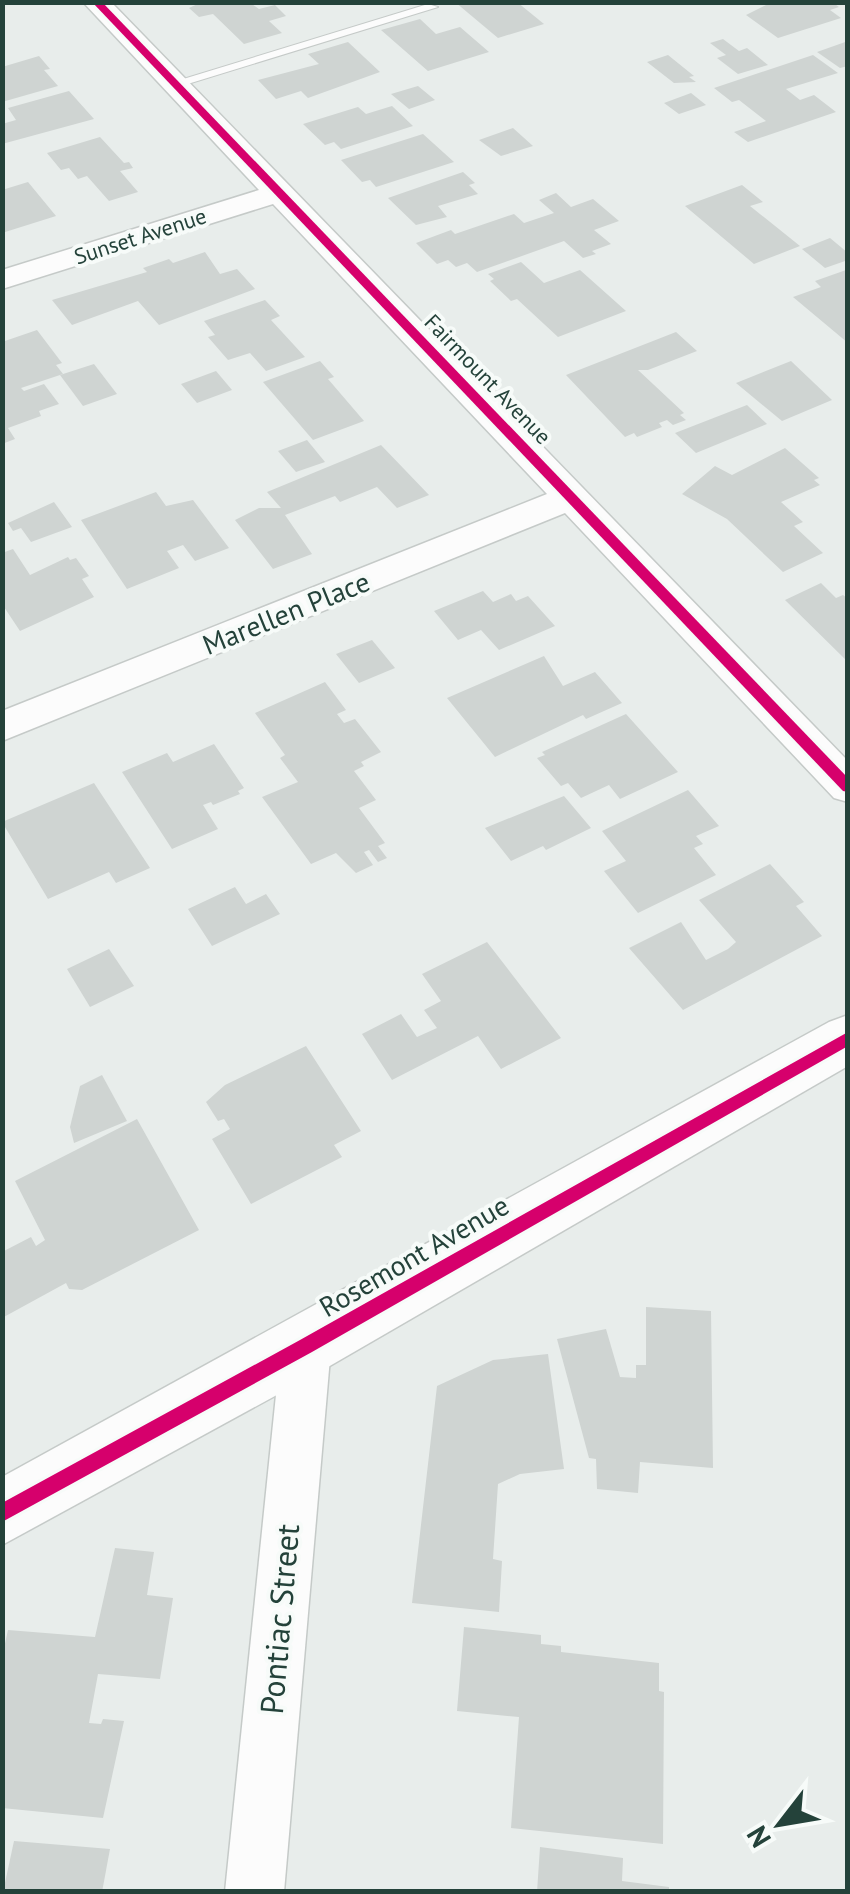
<svg xmlns="http://www.w3.org/2000/svg" width="850" height="1894" font-family="'PT Sans',sans-serif">
<style>
.building{fill:#cfd4d2}
.lines{fill:none;stroke-linecap:round;stroke-linejoin:round}
.service-casing{stroke:#c5cac8;stroke-width:2}
.minor-casing{stroke:#c5cac8;stroke-width:3}
.tertiary-casing{stroke:#c5cac8;stroke-width:3}
.service{fill:#fcfcfc;fill-rule:evenodd}
.minor{fill:#fcfcfc;fill-rule:evenodd}
.tertiary{fill:#fcfcfc;fill-rule:evenodd}
.cycleway-casing{stroke:#f7fbf9;stroke-width:6}
.cycleway{fill:#d6006c;fill-rule:evenodd}
.labels{text-anchor:middle;stroke-width:8;stroke-linejoin:round;paint-order:stroke}
.far-street-label{font-size:22px;fill:#24423a;stroke:#f7fbf9}
.street-label{font-size:28px;fill:#24423a;stroke:#f7fbf9}
.near-street-label{font-size:32px;fill:#24423a;stroke:#f7fbf9}
</style>
<rect width="100%" height="100%" fill="#e8edeb"/>
<g class="building">
<path d="M202,2H249L259,9L275,5L286,16L269,21L282,33L244,44L213,14L199,17L189,8Z"/>
<path d="M455,2H517L544,24L498,38Z"/>
<path d="M772,2H832L839,7L830,10L841,18L778,38L746,15Z"/>
<path d="M420,19L436,34L460,27L489,52L428,71L381,30Z"/>
<path d="M723,39L739,51L747,48L768,65L738,74L717,58L726,55L710,43Z"/>
<path d="M848,41V66L840,68L817,52Z"/>
<path d="M348,42L380,72L308,98L301,91L276,99L258,80L319,64L308,54Z"/>
<path d="M668,55L694,76L689,77L696,82L674,83L647,62Z"/>
<path d="M813,55L838,73L786,89L800,100L814,95L836,112L748,142L734,132L766,121L739,100L732,102L714,88Z"/>
<path d="M39,56L50,69L44,70L58,86L2,102V67Z"/>
<path d="M418,86L435,100L409,109L391,94Z"/>
<path d="M69,91L94,119L2,144V124L16,120L8,108Z"/>
<path d="M691,93L706,105L679,114L664,103Z"/>
<path d="M392,106L413,126L341,149L334,142L325,145L303,124L358,107L366,114Z"/>
<path d="M513,128L533,146L501,156L479,140Z"/>
<path d="M423,134L454,162L376,187L370,180L362,182L341,160Z"/>
<path d="M100,137L124,163L129,162L133,168L120,171L138,192L109,201L87,176L78,179L69,168L61,170L47,153Z"/>
<path d="M463,172L475,183L469,185L478,194L438,206L447,217L416,225L388,198Z"/>
<path d="M28,182L56,216L2,233V190Z"/>
<path d="M742,185L763,202L750,206L800,246L754,264L685,206Z"/>
<path d="M556,193L571,207L593,199L619,221L594,230L611,244L592,251L596,254L583,258L564,241L477,272L467,263L456,267L448,260L437,264L416,243L451,230L455,234L514,214L524,223L554,213L539,200Z"/>
<path d="M830,238L848,253V260L825,268L802,249Z"/>
<path d="M205,252L220,274L237,269L255,289L159,325L138,301L72,325L52,300L147,272L143,268L169,259L173,263Z"/>
<path d="M521,262L544,283L580,270L626,311L558,337L517,299L511,301L490,281L494,279L488,274Z"/>
<path d="M846,270L848,271V343L793,297L821,287L815,281Z"/>
<path d="M265,300L280,316L271,320L305,357L266,371L250,353L228,360L208,337L215,335L204,321Z"/>
<path d="M37,330L62,363L56,365L63,374L21,388L24,391L44,384L59,404L39,411L41,416L8,428L15,439L2,444V342Z"/>
<path d="M676,332L697,351L648,370H638L684,413L680,415L686,420L673,425L667,420L659,423L662,427L637,437L634,433L625,437L566,375Z"/>
<path d="M320,361L334,377L328,379L364,421L313,440L263,382Z"/>
<path d="M791,361L832,400L782,421L736,383Z"/>
<path d="M94,364L117,394L83,406L60,375Z"/>
<path d="M216,371L232,390L197,403L181,384Z"/>
<path d="M747,405L767,424L696,453L675,433Z"/>
<path d="M307,440L325,462L296,472L278,451Z"/>
<path d="M381,445L429,495L397,508L377,487L340,502L335,496L285,515L312,554L273,569L235,520L259,508H281L267,492Z"/>
<path d="M785,448L819,478L814,480L820,485L781,502L803,522L794,526L823,553L783,572L727,519L682,494L715,466L732,475Z"/>
<path d="M156,492L166,506L193,500L229,548L195,561L183,545L167,551L179,568L127,589L81,520Z"/>
<path d="M54,502L72,527L31,542L21,528L13,531L8,523Z"/>
<path d="M13,549L30,575L68,557L70,560L76,558L89,576L82,579L94,597L20,631L2,604V553Z"/>
<path d="M821,583L836,598L843,595L848,599V662L785,600Z"/>
<path d="M483,591L493,602L511,594L516,601L528,596L555,626L499,650L481,630L458,640L434,611Z"/>
<path d="M372,640L395,668L359,683L336,654Z"/>
<path d="M544,656L563,686L595,672L622,703L586,719L583,715L495,757L447,698Z"/>
<path d="M325,682L346,710L337,714L344,723L355,719L381,752L361,762L364,766L354,771L376,800L359,808L385,843L378,846L387,858L378,862L369,850L364,852L373,865L356,873L336,853L311,864L262,797L298,782L280,758L285,755L255,713Z"/>
<path d="M626,714L678,772L620,799L609,785L581,798L568,783L561,786L537,758L545,755L542,752Z"/>
<path d="M214,744L244,788L238,791L240,794L213,805L211,802L203,805L218,829L172,849L122,772L167,753L173,762Z"/>
<path d="M94,783L150,868L116,883L109,872L48,899L2,822Z"/>
<path d="M688,790L719,826L696,836L703,844L694,848L716,875L638,913L604,871L626,861L602,831Z"/>
<path d="M564,796L591,828L546,850L543,846L511,861L485,828Z"/>
<path d="M770,864L804,902L796,906L822,936L683,1010L629,948L681,922L706,960L728,949L736,942L699,900Z"/>
<path d="M235,887L246,904L266,894L280,914L212,946L188,909Z"/>
<path d="M487,942L561,1038L501,1069L478,1036L392,1080L362,1034L401,1014L417,1037L437,1028L424,1010L441,1001L422,974Z"/>
<path d="M109,949L134,986L90,1007L67,969Z"/>
<path d="M306,1046L361,1131L334,1145L342,1157L251,1204L212,1139L230,1129L224,1119L218,1121L206,1102L225,1085Z"/>
<path d="M102,1075L127,1121L74,1143L70,1127L80,1086Z"/>
<path d="M137,1119L199,1230L82,1290L69,1289L66,1283L2,1318V1252L31,1237L36,1246L45,1240L15,1181Z"/>
<path d="M646,1307L711,1311L713,1468L640,1462L638,1493L597,1489L596,1459L589,1458L557,1339L606,1329L620,1377L636,1378V1365H646Z"/>
<path d="M548,1354L564,1469L520,1474L498,1484L493,1559L502,1561L499,1612L412,1603L437,1386L493,1360Z"/>
<path d="M115,1548L154,1552L147,1595L173,1598L160,1679L98,1674L89,1723L101,1724L103,1719L124,1721L103,1818L2,1808V1657L8,1630L95,1637Z"/>
<path d="M464,1627L541,1635V1644L561,1646V1652L659,1663V1691L664,1692L663,1844L511,1828L519,1717L457,1711Z"/>
<path d="M14,1841L110,1849L102,1892H3Z"/>
<path d="M540,1847L623,1858L622,1881L669,1887V1892H537Z"/>
</g>
<g class="lines">
<g class="service-casing">
<path id="service" d="M428,4L438,7L178,87L167,84Z"/>
</g>
<g class="minor-casing">
<g id="minor">
<path d="M83,2H111L848,761V802L834,798L565,513L2,741V711L547,494L273,204L2,289V270L259,190Z"/>
<path d="M306,1322L324,1329L331,1346L284,1892H225L281,1346L288,1329Z"/>
</g>
</g>
<g class="tertiary-casing">
<path id="tertiary" d="M848,1015V1066L328,1367L2,1545V1477L829,1022Z"/>
</g>
<use href="#service" class="service"/>
<use href="#minor" class="minor"/>
<use href="#tertiary" class="tertiary"/>
<g class="cycleway-casing">
<g id="cycleway">
<path d="M92,2H102L848,778V792L843,791Z"/>
<path d="M848,1032V1046L312,1352L2,1522V1503L300,1340Z"/>
</g>
</g>
<use href="#cycleway" class="cycleway"/>
</g>
<g class="labels">
<g class="far-street-label">
<text transform="translate(140 236) rotate(-18)" y="8">Sunset Avenue</text>
<text transform="translate(488 379) rotate(46)" y="8">Fairmount Avenue</text>
</g>
<g class="street-label">
<text transform="translate(286 613) rotate(-22)" y="10">Marellen Place</text>
<text transform="translate(414 1256) rotate(-30)" y="10">Rosemont Avenue</text>
</g>
<g class="near-street-label">
<text transform="translate(280 1619) rotate(-85)" y="11">Pontiac Street</text>
</g>
</g>
<rect width="850" height="1894" fill="none" stroke="#24423a" stroke-width="10"/>
<g transform="translate(780 1824) rotate(239)" stroke="#f7fbf9" stroke-width="8" paint-order="stroke">
<path d="M0-8L18 38L0 25L-18 38Z" fill="#24423a"/>
<text y="-15" font-size="28" font-weight="bold" text-anchor="middle" fill="#24423a">N</text>
</g>
</svg>
